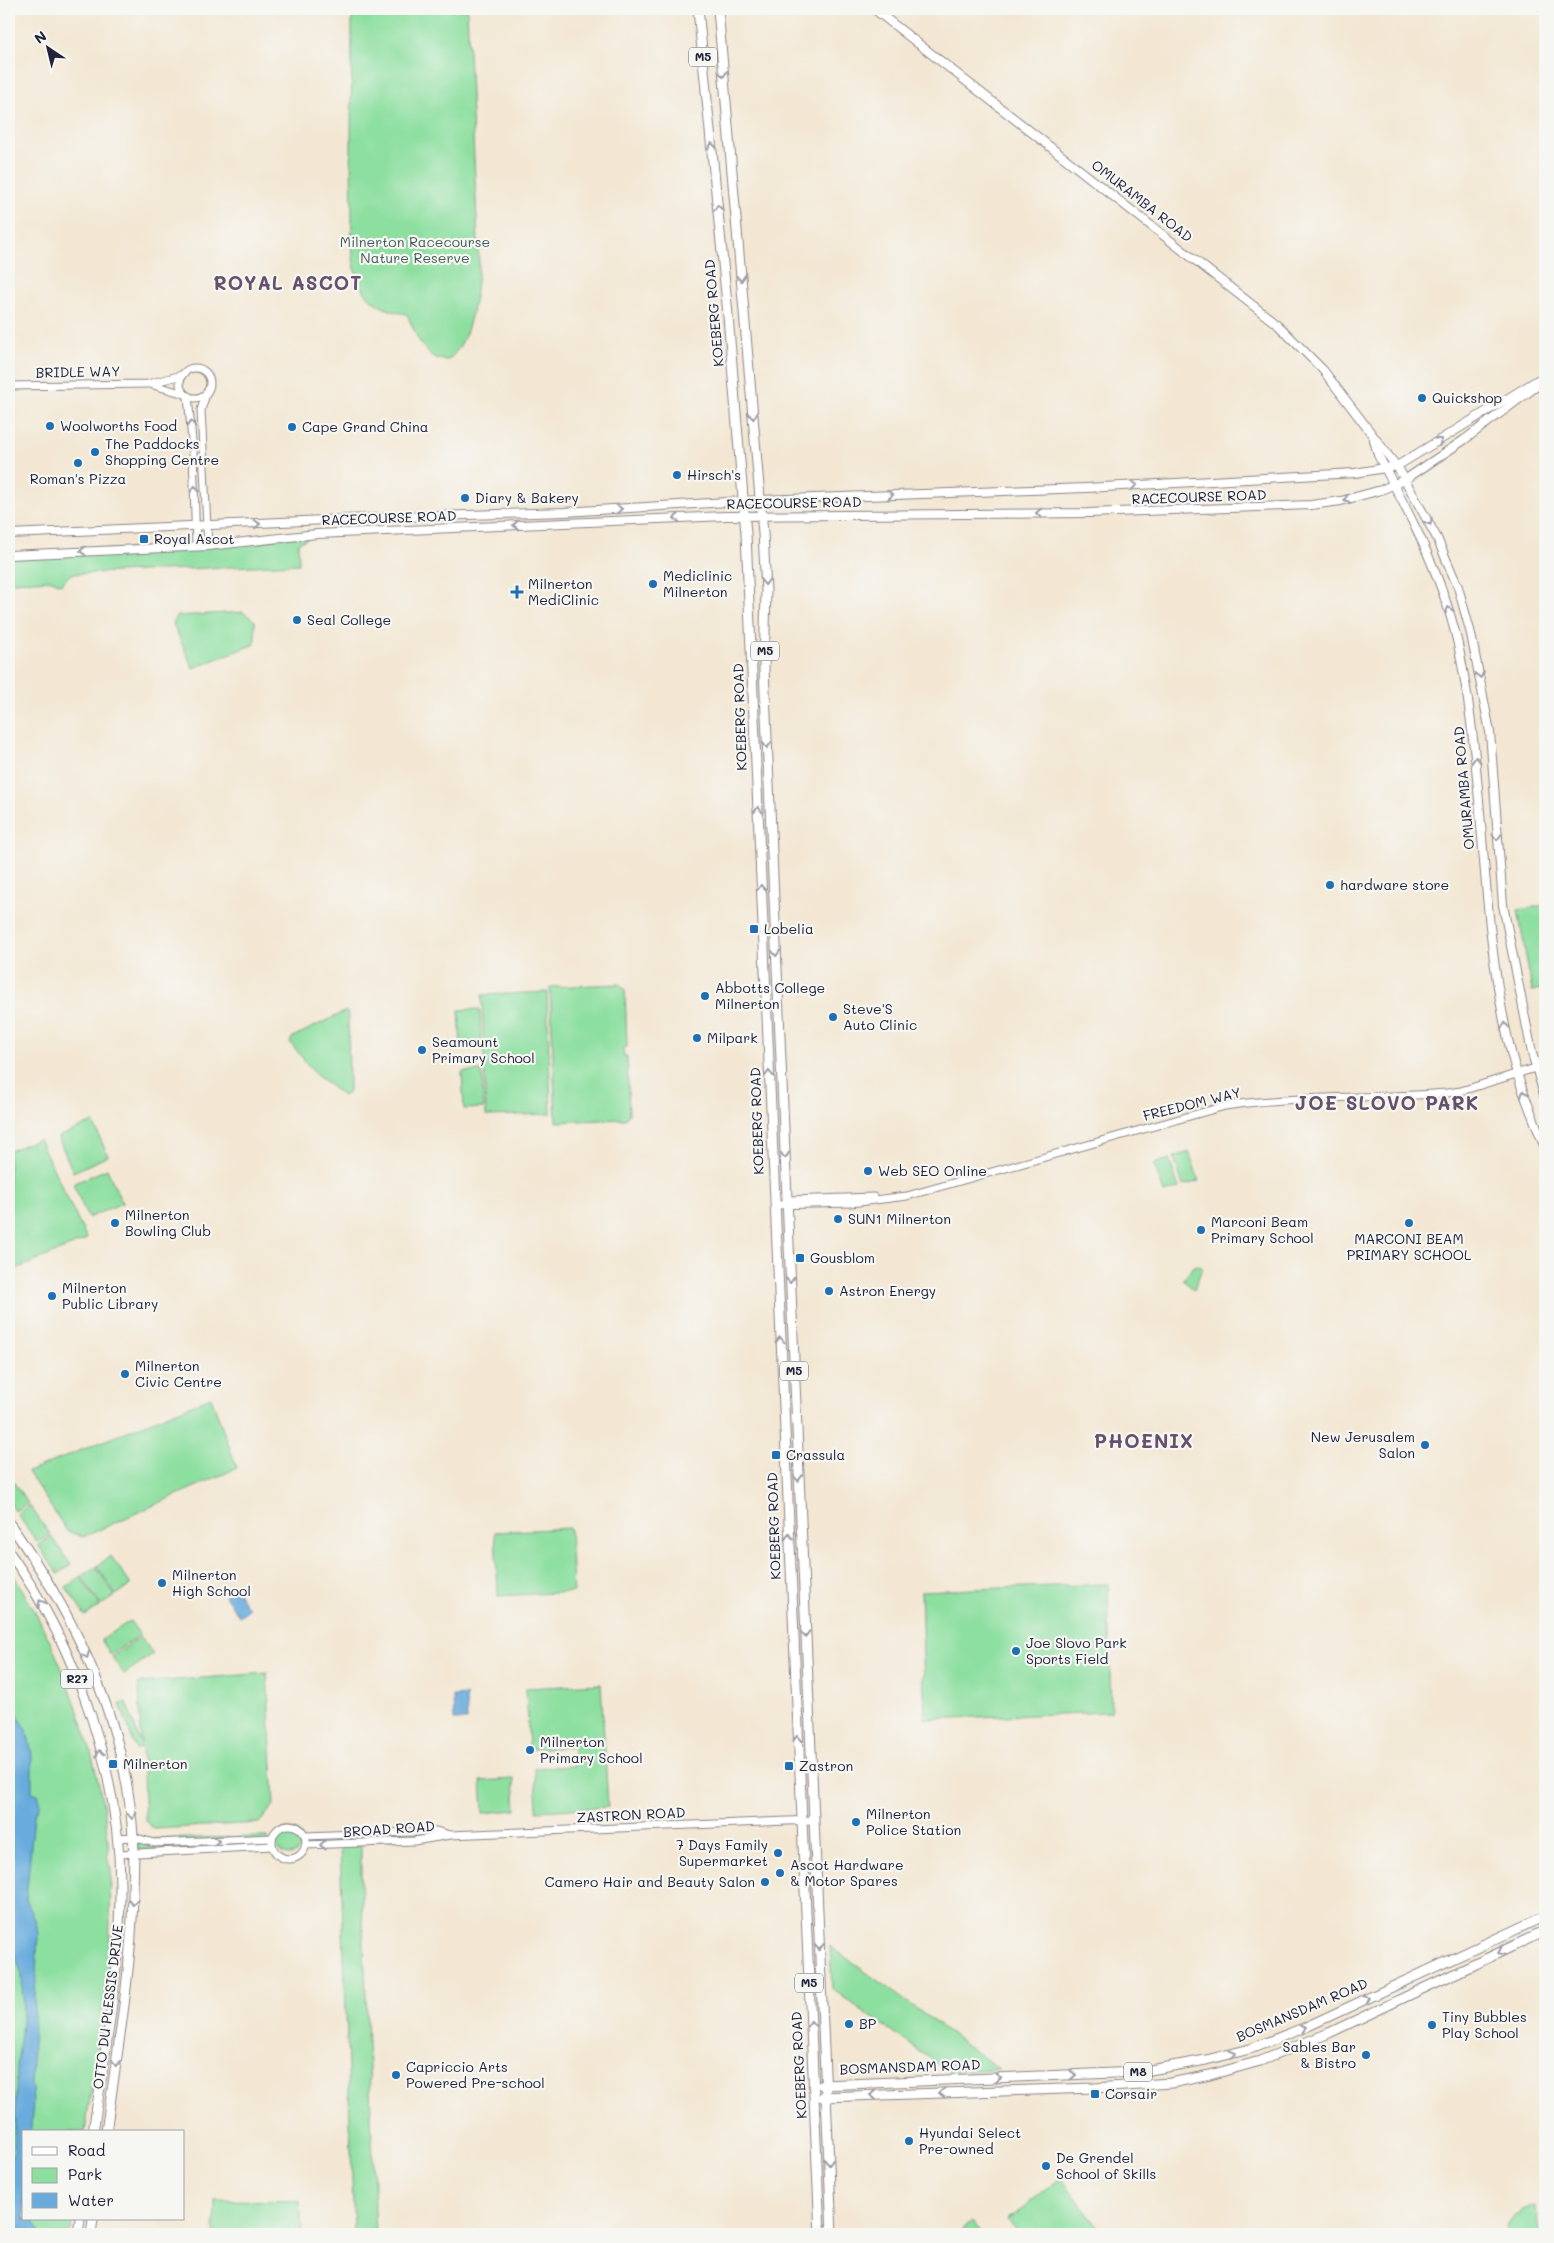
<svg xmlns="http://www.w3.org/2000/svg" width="1554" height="2243" font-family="Mali,sans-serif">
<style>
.green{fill:#8ddfa0;stroke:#58806e}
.water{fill:#67acdd;stroke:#44678c}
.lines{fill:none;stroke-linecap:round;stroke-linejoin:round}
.tertiary-casing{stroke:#8a8487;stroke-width:9}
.secondary-casing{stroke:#8a8487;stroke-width:10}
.primary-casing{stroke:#8a8487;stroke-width:11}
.tertiary{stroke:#fff;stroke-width:7}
.secondary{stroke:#fff;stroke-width:8}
.primary{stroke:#fff;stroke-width:9}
.oneway{stroke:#9c9ca7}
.poi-dot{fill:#1f6fb2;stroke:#f6f6f2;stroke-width:2}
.labels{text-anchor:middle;stroke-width:4.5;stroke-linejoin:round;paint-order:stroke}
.shield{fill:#f6f6f2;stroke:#626272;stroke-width:1}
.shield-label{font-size:12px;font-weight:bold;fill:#22223b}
.street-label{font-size:14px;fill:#22223b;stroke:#f6f6f2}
.park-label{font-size:14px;fill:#425b59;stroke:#f6f6f2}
.poi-label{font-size:14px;fill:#22223b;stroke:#f6f6f2;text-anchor:start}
.district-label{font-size:19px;font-weight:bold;letter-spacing:1px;fill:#66516d;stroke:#f6f6f2}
</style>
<rect width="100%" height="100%" fill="#f6f6f2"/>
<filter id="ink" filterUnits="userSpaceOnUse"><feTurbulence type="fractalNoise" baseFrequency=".02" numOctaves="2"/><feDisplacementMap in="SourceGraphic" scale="10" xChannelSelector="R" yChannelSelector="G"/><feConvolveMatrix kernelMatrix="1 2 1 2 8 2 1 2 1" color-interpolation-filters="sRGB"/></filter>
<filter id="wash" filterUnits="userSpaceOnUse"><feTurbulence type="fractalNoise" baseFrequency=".0096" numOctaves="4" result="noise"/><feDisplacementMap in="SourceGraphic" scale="20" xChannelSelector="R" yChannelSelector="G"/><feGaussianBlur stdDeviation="1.12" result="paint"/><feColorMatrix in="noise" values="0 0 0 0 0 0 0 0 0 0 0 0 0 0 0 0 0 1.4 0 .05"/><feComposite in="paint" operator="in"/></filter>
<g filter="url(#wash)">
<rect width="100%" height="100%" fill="#f3e7d3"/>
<g class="green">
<path d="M352,9H467L479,264C476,292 472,341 448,360C424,362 415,332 407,314C389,311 373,306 363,289C349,265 352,233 352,207C350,141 352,75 352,9Z"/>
<path d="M317,534L298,543L299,564L71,574L61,584L52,580L9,582V555L131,549Z"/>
<path d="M243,612L255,621V644L193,668L173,624L176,616Z"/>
<path d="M1545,905V988L1532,991L1518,910Z"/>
<path d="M619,984L625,989L627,1047L623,1048L624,1056H627L629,1114L625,1119L556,1122L550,987Z"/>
<path d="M547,992L551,1114L486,1116L482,995Z"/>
<path d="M480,1009L481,1046L461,1047L459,1010Z"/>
<path d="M346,1011L348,1013L349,1092L343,1096L316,1075L290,1042L293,1037Z"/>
<path d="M482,1071L484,1108L464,1109L462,1072Z"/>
<path d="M93,1122L108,1156L73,1172L58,1137Z"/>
<path d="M39,1139L87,1239L9,1272V1151Z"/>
<path d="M1189,1152L1199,1181L1183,1186L1174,1157Z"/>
<path d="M1169,1159L1179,1188L1164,1193L1154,1164Z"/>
<path d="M107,1169L122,1203L88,1218L73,1184Z"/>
<path d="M1195,1265L1202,1268L1194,1290L1183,1280Z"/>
<path d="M211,1397L237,1468L83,1537L67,1531L28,1472Z"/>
<path d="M9,1476L28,1503L15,1511L9,1501Z"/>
<path d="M29,1505L50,1534L37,1542L17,1514Z"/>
<path d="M570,1528L573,1592L498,1596L495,1532Z"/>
<path d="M51,1536L71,1565L58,1574L38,1545Z"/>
<path d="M111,1556L131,1585L116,1595L97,1566Z"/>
<path d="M96,1567L115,1596L101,1605L81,1576Z"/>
<path d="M9,1568C48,1629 76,1694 94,1764C100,1788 106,1815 108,1840C109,1851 105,1858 111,1869L109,1962L85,2132H24V2219H73L70,2234H9Z"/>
<path d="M80,1577L100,1606L85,1616L66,1587Z"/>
<path d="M1108,1584L1111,1712L925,1719L921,1591Z"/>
<path d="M130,1621L140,1635L111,1655L101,1640Z"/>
<path d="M141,1637L153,1654L124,1674L112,1657Z"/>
<path d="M267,1673L274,1805L259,1823L154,1829L145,1821L142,1748L136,1750L120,1704L126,1702L141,1744L139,1683Z"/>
<path d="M601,1684L608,1807L537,1811L535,1768L574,1766L573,1747L529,1749L526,1688Z"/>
<path d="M514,1779L516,1810L483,1813L481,1781Z"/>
<circle cx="289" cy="1842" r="13"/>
<path d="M442,1834L435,1837L314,1842V1839Z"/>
<path d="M268,1837V1844L138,1850L137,1839Z"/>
<path d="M361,1844V1877L376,2234H354L340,1845Z"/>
<path d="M830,1946L999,2069L949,2072L832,1989Z"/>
<path d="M1061,2178L1104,2234H1019L1007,2220Z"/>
<path d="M215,2200L300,2201L302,2234H214Z"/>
<path d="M1536,2206L1539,2234H1505C1505,2218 1523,2210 1536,2206Z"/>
<path d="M972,2222L982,2234H956Z"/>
</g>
<g class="water">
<path d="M235,1588L249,1609L239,1616L224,1595Z"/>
<path d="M466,1695L467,1720H454L453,1696Z"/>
<path d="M9,1699L27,1731L32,1754V1792L38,1794C41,1804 39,1808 34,1816L26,1899L36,1922L38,1934L31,2084C35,2103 31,2113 31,2132H24V2219H33L41,2234H9V2163L14,2151L17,2067L23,2013L22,1975L9,1938Z"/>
</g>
</g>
<g filter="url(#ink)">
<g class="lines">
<g class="tertiary-casing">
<g id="tertiary">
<circle cx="195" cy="383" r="15"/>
<path d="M153,385L185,394"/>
<path d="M9,386L148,384L182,375"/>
<path d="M206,394L201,410L208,546"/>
<path d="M188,396L193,452L196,546"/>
<path d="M790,1200L874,1197"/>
<path d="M775,1205L851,1203L907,1196L1225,1106C1298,1095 1373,1099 1447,1093L1461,1091L1545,1065"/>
<circle cx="289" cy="1842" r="17"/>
<path d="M305,1836L436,1831L450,1835"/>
<path d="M118,1838L133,1837L154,1843L272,1838"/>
<path d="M305,1845L414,1841L450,1835L813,1820"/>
<path d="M119,1854L272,1846"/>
</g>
</g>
<g class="secondary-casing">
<g id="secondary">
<path d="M874,9L1278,325L1323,370L1400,471L1437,538L1458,587L1471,634L1490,732L1503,905L1532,1053L1545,1098"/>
<path d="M1374,440L1378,455C1412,518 1446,583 1460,654C1486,783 1479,916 1509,1044C1517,1080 1532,1114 1545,1148"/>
<path d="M9,534L370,518L564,512L760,500L1086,488L1355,473L1397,466L1541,378"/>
<path d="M9,555L208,546L317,534L726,516L1088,513L1311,505L1341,501L1381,490L1406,479L1464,440L1545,380"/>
</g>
</g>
<g class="primary-casing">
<g id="primary">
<path d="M698,9L727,304L746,534L820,2234"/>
<path d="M718,9L763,533L766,591L764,669L832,2234"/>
<path d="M9,1523C75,1615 125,1720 133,1835C135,1855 133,1875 133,1895C131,1975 117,2053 106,2132"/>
<path d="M9,1552C77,1647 122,1778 120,1895C119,1975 105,2053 93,2132"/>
<path d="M822,2085L1139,2072L1206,2060L1250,2049L1306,2027L1545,1916"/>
<path d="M822,2097L1094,2088L1171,2083L1210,2075L1260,2061L1329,2033L1545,1931"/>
<path d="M78,2234L80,2219"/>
<path d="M91,2234L93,2219"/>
</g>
</g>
<use href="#tertiary" class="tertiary"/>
<use href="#secondary" class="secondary"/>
<use href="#primary" class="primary"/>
</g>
<defs><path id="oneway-chevron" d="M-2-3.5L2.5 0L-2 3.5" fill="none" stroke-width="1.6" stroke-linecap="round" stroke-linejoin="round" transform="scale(1.25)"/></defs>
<g class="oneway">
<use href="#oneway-chevron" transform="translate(723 74) rotate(85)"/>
<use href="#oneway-chevron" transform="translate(712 146) rotate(-96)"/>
<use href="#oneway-chevron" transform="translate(718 208) rotate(-96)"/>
<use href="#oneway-chevron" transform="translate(741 278) rotate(85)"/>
<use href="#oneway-chevron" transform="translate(753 416) rotate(85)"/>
<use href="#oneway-chevron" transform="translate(191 424) rotate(-93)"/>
<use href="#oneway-chevron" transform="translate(1439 441) rotate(-32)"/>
<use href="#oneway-chevron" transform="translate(1134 485) rotate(-4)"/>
<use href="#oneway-chevron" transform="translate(195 489) rotate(-93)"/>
<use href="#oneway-chevron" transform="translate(890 495) rotate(-2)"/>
<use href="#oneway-chevron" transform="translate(1347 499) rotate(166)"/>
<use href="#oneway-chevron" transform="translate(619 509) rotate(-3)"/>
<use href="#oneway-chevron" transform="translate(1039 513) rotate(179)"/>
<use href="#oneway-chevron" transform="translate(677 518) rotate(178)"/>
<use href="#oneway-chevron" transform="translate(1429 522) rotate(62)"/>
<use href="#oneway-chevron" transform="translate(257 524) rotate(-3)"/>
<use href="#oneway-chevron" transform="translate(516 525) rotate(178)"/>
<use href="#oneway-chevron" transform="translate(83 551) rotate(178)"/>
<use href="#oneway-chevron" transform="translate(765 582) rotate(88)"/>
<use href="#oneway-chevron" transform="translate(1449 610) rotate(-106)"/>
<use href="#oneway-chevron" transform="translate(1480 675) rotate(79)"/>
<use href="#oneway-chevron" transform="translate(767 745) rotate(88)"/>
<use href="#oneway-chevron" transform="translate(1476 760) rotate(-94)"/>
<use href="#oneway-chevron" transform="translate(758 810) rotate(-92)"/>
<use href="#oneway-chevron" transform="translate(1497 837) rotate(86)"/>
<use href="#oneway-chevron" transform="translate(761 888) rotate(-92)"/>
<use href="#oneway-chevron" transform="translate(776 953) rotate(88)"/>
<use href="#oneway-chevron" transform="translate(1505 1026) rotate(-99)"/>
<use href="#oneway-chevron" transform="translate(769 1074) rotate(-92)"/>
<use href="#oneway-chevron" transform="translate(1524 1094) rotate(-111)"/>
<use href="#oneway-chevron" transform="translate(785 1155) rotate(88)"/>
<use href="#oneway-chevron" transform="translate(790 1280) rotate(88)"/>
<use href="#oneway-chevron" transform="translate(780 1340) rotate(-92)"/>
<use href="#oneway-chevron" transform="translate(798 1478) rotate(88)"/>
<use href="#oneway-chevron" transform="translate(789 1537) rotate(-92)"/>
<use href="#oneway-chevron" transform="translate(41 1603) rotate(-120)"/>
<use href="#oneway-chevron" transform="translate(805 1634) rotate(88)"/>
<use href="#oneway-chevron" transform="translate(86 1655) rotate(67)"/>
<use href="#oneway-chevron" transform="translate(797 1739) rotate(-92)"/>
<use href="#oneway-chevron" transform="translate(100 1753) rotate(-104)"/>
<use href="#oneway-chevron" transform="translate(132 1816) rotate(85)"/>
<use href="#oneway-chevron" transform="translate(216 1841) rotate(-2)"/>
<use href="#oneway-chevron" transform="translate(323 1845) rotate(179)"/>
<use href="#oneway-chevron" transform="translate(133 1902) rotate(92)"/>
<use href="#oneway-chevron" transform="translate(819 1947) rotate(87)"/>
<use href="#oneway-chevron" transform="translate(1501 1952) rotate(155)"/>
<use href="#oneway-chevron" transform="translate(1367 1999) rotate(-25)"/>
<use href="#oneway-chevron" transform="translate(811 2024) rotate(-93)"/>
<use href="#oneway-chevron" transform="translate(1303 2028) rotate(-22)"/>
<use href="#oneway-chevron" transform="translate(1233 2054) rotate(-16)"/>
<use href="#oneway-chevron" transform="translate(116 2063) rotate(98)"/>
<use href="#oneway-chevron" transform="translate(1073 2075) rotate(-2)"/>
<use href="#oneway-chevron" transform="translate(998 2078) rotate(-2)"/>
<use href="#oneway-chevron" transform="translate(942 2093) rotate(179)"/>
<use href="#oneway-chevron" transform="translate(873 2095) rotate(177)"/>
<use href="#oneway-chevron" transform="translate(829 2162) rotate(88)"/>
</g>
</g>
<g class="poi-dot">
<circle cx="1422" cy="398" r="5"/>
<circle cx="50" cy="426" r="5"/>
<circle cx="292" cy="427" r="5"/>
<circle cx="95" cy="452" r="5"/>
<circle cx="78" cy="463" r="5"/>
<circle cx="677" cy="475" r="5"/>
<circle cx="465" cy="498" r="5"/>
<rect x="139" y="534" width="10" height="10" rx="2.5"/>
<circle cx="653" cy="584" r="5"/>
<path d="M514.5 584.5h5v5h5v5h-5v5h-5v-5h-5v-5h5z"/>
<circle cx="297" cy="620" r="5"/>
<circle cx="1330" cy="885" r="5"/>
<rect x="749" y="924" width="10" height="10" rx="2.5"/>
<circle cx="705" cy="996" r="5"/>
<circle cx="833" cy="1017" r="5"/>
<circle cx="697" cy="1038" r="5"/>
<circle cx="422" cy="1050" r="5"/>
<circle cx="868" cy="1171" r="5"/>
<circle cx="838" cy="1219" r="5"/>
<circle cx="115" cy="1223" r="5"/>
<circle cx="1409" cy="1223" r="5"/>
<circle cx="1201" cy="1230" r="5"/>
<rect x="795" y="1253" width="10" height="10" rx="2.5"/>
<circle cx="829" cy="1291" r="5"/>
<circle cx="52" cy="1296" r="5"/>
<circle cx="125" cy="1374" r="5"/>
<circle cx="1425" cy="1445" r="5"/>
<rect x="771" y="1450" width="10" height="10" rx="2.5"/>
<circle cx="162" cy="1583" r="5"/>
<circle cx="1016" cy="1651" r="5"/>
<circle cx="530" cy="1750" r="5"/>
<rect x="108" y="1759" width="10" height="10" rx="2.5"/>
<rect x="784" y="1761" width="10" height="10" rx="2.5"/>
<circle cx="856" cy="1822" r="5"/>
<circle cx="778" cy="1853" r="5"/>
<circle cx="780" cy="1873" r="5"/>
<circle cx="765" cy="1882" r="5"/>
<circle cx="849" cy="2024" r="5"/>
<circle cx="1432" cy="2025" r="5"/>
<circle cx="1366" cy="2055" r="5"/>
<circle cx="396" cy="2075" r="5"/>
<rect x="1090" y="2089" width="10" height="10" rx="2.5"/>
<circle cx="909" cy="2141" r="5"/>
<circle cx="1046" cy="2166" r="5"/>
</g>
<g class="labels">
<g class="shield">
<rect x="689" y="47.5" width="28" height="19" rx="4"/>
<rect x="751" y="641.5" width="28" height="19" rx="4"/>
<rect x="780" y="1361.5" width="28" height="19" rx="4"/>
<rect x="61" y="1669.5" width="32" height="19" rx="4"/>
<rect x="795" y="1973.5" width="28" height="19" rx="4"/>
<rect x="1124" y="2062.5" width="28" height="19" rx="4"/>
</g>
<g class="shield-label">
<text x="703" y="61">M5</text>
<text x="765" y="655">M5</text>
<text x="794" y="1375">M5</text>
<text x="77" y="1683">R27</text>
<text x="809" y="1987">M5</text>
<text x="1138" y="2076">M8</text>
</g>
<g class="street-label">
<text transform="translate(1142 201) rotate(38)" y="5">OMURAMBA ROAD</text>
<text transform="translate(714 313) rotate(-95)" y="5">KOEBERG ROAD</text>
<text transform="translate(78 372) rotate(-1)" y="5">BRIDLE WAY</text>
<text transform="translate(1199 497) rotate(-2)" y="5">RACECOURSE ROAD</text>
<text transform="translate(794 503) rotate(-1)" y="5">RACECOURSE ROAD</text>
<text transform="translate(389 518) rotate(-2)" y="5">RACECOURSE ROAD</text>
<text transform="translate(740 717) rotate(-92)" y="5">KOEBERG ROAD</text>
<text transform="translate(1464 788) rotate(-95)" y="5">OMURAMBA ROAD</text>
<text transform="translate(1192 1104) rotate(-14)" y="5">FREEDOM WAY</text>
<text transform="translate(757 1121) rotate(-92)" y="5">KOEBERG ROAD</text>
<text transform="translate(774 1526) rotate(-92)" y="5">KOEBERG ROAD</text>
<text transform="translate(631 1815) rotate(-3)" y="5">ZASTRON ROAD</text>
<text transform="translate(389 1829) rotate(-4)" y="5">BROAD ROAD</text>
<text transform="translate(108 2007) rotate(-83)" y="5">OTTO DU PLESSIS DRIVE</text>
<text transform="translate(1302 2010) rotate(-23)" y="5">BOSMANSDAM ROAD</text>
<text transform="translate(799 2065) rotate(-93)" y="5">KOEBERG ROAD</text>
<text transform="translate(910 2067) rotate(-2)" y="5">BOSMANSDAM ROAD</text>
</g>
<g class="park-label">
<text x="415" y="247">Milnerton Racecourse<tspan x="415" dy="16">Nature Reserve</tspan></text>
</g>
<g class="poi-label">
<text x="1432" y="403">Quickshop</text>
<text x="60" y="431">Woolworths Food</text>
<text x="302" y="432">Cape Grand China</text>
<text x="105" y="449">The Paddocks<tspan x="105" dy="16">Shopping Centre</tspan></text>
<text x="687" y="480">Hirsch's</text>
<text x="78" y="484" text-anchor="middle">Roman's Pizza</text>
<text x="475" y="503">Diary &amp; Bakery</text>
<text x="154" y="544">Royal Ascot</text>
<text x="663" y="581">Mediclinic<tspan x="663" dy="16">Milnerton</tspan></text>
<text x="528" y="589">Milnerton<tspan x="528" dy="16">MediClinic</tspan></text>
<text x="307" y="625">Seal College</text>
<text x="1340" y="890">hardware store</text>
<text x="764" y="934">Lobelia</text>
<text x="715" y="993">Abbotts College<tspan x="715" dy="16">Milnerton</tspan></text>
<text x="843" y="1014">Steve'S<tspan x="843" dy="16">Auto Clinic</tspan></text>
<text x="707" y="1043">Milpark</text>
<text x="432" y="1047">Seamount<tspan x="432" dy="16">Primary School</tspan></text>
<text x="878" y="1176">Web SEO Online</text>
<text x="125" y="1220">Milnerton<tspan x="125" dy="16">Bowling Club</tspan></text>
<text x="848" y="1224">SUN1 Milnerton</text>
<text x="1211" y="1227">Marconi Beam<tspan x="1211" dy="16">Primary School</tspan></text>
<text x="1409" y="1244" text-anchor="middle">MARCONI BEAM<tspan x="1409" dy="16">PRIMARY SCHOOL</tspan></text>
<text x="810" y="1263">Gousblom</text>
<text x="62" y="1293">Milnerton<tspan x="62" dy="16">Public Library</tspan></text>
<text x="839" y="1296">Astron Energy</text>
<text x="135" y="1371">Milnerton<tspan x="135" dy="16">Civic Centre</tspan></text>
<text x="1415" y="1442" text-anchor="end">New Jerusalem<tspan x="1415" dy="16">Salon</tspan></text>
<text x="786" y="1460">Crassula</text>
<text x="172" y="1580">Milnerton<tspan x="172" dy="16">High School</tspan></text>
<text x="1026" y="1648">Joe Slovo Park<tspan x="1026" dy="16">Sports Field</tspan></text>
<text x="540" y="1747">Milnerton<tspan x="540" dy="16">Primary School</tspan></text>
<text x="123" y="1769">Milnerton</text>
<text x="799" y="1771">Zastron</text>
<text x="866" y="1819">Milnerton<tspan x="866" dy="16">Police Station</tspan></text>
<text x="768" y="1850" text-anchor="end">7 Days Family<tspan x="768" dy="16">Supermarket</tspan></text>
<text x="790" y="1870">Ascot Hardware<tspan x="790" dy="16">&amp; Motor Spares</tspan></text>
<text x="755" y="1887" text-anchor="end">Camero Hair and Beauty Salon</text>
<text x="1442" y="2022">Tiny Bubbles<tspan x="1442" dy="16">Play School</tspan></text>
<text x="859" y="2029">BP</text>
<text x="1356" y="2052" text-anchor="end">Sables Bar<tspan x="1356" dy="16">&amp; Bistro</tspan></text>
<text x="406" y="2072">Capriccio Arts<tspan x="406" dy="16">Powered Pre-school</tspan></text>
<text x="1105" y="2099">Corsair</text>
<text x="919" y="2138">Hyundai Select<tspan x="919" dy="16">Pre-owned</tspan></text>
<text x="1056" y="2163">De Grendel<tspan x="1056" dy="16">School of Skills</tspan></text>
</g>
<g class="district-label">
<text x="288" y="290">ROYAL ASCOT</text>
<text x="1387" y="1110">JOE SLOVO PARK</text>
<text x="1144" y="1448">PHOENIX</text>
</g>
</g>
<rect width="1554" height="2243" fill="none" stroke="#f6f6f2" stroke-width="30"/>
<rect x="22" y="2130" width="162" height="90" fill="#f6f6f2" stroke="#a1a1a9"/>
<rect x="32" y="2147" width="25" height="8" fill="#ffffff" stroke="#a1a1a9"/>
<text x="68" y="2156" font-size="15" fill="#22223b">Road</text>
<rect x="32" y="2168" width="25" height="15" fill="#8ddfa0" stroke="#a1a1a9"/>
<text x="68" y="2180" font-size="15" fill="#22223b">Park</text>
<rect x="32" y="2193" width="25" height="15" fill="#67acdd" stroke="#a1a1a9"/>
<text x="68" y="2206" font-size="15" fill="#22223b">Water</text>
<g transform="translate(48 48) rotate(325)" stroke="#f6f6f2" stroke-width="4" paint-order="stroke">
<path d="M0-4L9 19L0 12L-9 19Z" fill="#22223b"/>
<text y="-8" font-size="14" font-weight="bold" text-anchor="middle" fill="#22223b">N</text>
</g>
</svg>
